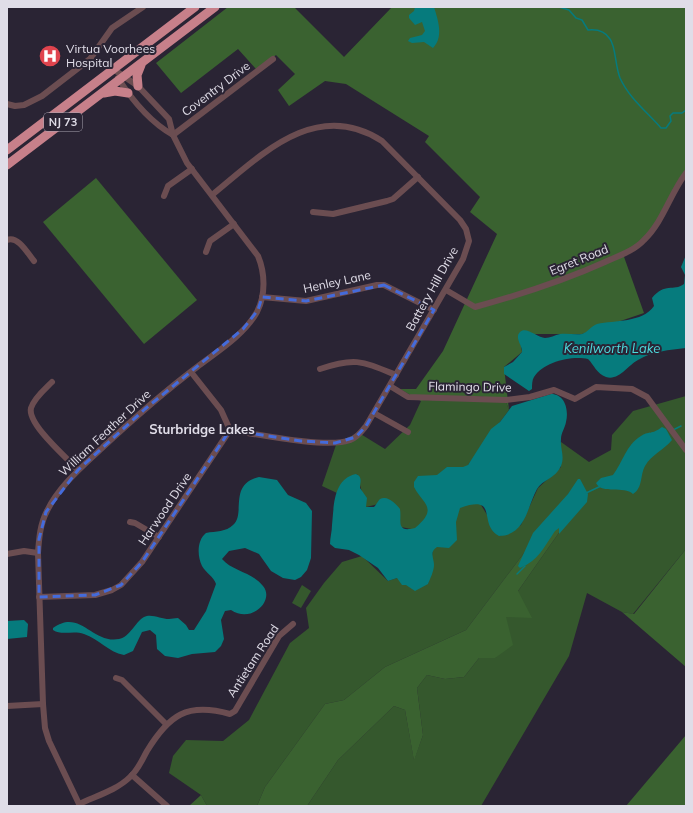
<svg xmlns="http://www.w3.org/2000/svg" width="693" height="813" font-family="Mulish,sans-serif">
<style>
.green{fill:#35582d}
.forest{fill:#3a6230}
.water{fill:#067b7d}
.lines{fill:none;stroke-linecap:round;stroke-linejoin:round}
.stream{stroke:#067b7d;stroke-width:1.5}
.minor{stroke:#6b4d51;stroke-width:6}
.highway{stroke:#c7808a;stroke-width:9}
.marked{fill:none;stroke:#446bdb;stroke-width:3;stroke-dasharray:8 5;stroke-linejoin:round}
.labels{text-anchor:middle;stroke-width:4;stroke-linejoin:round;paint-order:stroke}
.shield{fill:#2a2434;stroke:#a9a6b2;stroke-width:1}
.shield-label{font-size:11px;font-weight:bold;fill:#e0dde8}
.poi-label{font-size:12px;fill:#e0dde8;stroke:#2a2434;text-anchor:start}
.street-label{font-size:12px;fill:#e0dde8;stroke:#2a2434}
.water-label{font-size:13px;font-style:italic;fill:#4edbde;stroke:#2a2434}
.neighbourhood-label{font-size:13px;font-weight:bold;fill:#e0dde8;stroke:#2a2434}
</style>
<rect width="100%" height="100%" fill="#2a2434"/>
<g class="green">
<path d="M475,396L505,399L509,410L468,465L481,505L500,536L521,525L538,488L561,467V442L589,462L611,450L612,435L633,411L686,396V549L633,614L622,612L587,593L569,656L481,806H307L338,760L394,706L405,710L414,760L423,735L417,688L427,675L445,679L464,677L479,658H495L506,616L518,591L584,497L579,480L466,630L385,667L344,700L325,704L265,787L257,806H207L201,795L169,773L173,756L186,740L223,741L249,720L290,643L309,628L306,608L324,583L342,562L362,556L388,581L397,578L428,584L433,549L411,529L401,527L391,501L366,507L357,474L337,493L322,486L337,442L359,433L385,449L410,425L421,401Z"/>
<path d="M302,585L311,591L301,608L292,603Z"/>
</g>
<g class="forest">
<path d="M228,7H294L344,57L392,7H686V175L644,242L623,254L644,313L582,334H519L522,352L504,367L509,410L505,399L475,396L421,401L400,389H416L443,351L497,234L470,212L480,197L425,142L429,136L346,84L325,81L289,106L278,90L295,74L276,55L257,70L238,49L181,93L156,63Z"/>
<path d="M96,178L197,300L144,344L43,222Z"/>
<path d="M579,480L584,497L518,591L532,618L506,617L513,645L495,658H479L464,677L445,679L427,675L417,688L423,735L414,761L405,710L394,706L338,760L307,806H257L265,787L325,704L344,700L385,667L466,630Z"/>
<path d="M686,549V667L622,612L634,614Z"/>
<path d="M686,735V806H626Z"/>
<path d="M201,795L207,806H189Z"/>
</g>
<g class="water">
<path d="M415,7H434C438,20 444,37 433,48L424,42L412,43L408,41L410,38L422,35L425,31L422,22L415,25L409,18V15L414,11Z"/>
<path d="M686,255V348C669,350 653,351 638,360C628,365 619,381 606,377C597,374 594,365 588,359C572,355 543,362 534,377C532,380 532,385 532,389L529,391L504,374V367L513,362L522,352C523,346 514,338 520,332C526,326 538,338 545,338C550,338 555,335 560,334C567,333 575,335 582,334C588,332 591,326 597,324C615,320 642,323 654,306L652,298C665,282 673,292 684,284L685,275L681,267Z"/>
<path d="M551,394C565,394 569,410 566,422C565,428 561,433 561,439C560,449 565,456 561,466C556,478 542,480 537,489C527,507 526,535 499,536C477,524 500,494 460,508L456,522L457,540L449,548L437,547C429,552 434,558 434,565C434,571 430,579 428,584L415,591L406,585H402L397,578L388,581L378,568L359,555L349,550L335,548L330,544C330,538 332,531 332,525C334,506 333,479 356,474C363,477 360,482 360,488L367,498L366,507H374C376,505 378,501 380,499C388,495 396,504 400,509C402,521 395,533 415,528C439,508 423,504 414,487V482L418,476L437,475L447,467H463L468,465L491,429L500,422L512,406Z"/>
<path d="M662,427L666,429L672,440C664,450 652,454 645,466C640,475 643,488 633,494C624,485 602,495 596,483L601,478L613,475C623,462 626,445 641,436C648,431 652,435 662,427Z"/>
<path d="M259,477L277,480L288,495L306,503L312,511L311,558L307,570L301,577L295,580L283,578L271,571L259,554L245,548L229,551L222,559C232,571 252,572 263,586C275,600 252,624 231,610L225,611L221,620L224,639L221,646L215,652L192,654L178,658L165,656L157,649L156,635L150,630L142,632L133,651L124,655C108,652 99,639 84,634C73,630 62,636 53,630V628C80,608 92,644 119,639C130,637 135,622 144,617C151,613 161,619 169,619C172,619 174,618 178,618L186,625L189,630H194L206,611L216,584C214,577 206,573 202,566C197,556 197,540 206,533C216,531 226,532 233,525C246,515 228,484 259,477Z"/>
<path d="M578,479H580L588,494L587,502L559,534V528L555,531C544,547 538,561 520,568L518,566L533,533L568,494Z"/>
<path d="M24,620L28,624L27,637L7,639V621Z"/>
</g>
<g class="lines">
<g class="stream">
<path d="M559,7L569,10L576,18L582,20L588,30C597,29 605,31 610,39C616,47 615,66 620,78C629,98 647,112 661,128H666L671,121L670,116L673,113H682L686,110"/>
<path d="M673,430L681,426"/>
<path d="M586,493L601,486"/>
<path d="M517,574L525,566"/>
</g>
<g class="minor">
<path d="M118,78C132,100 150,122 173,135"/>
<path d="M7,104L15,106L24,105L42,96L90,59L112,28L143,7"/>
<path d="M173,135L273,59"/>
<path d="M212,195C261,155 316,98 382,141L460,220L466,229L469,241L463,259L366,426C362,431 357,438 350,440C328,449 256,434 230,430"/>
<path d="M164,196L168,186L192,169"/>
<path d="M313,212L333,214L387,201L393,199L418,177"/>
<path d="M7,240C18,235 28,254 34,261"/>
<path d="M206,252L210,241L234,224"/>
<path d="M446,290L475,307C519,295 563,281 605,262C618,256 634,251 644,240C663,222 670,194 686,173"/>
<path d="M262,297L306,301L377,285H384L434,310"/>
<path d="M320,369C355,357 362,361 396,375"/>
<path d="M52,382C45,389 34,398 31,408C27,424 67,458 78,470"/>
<path d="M390,386L408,397L506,400L530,397L554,390L575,399L596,387L632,389L647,397L686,450"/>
<path d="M374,413L408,432"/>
<path d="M130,522L135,523L159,537"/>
<path d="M7,554L24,551L38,553"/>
<path d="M39,597L95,595L112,590L121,585L142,562L230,430L221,410L191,372"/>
<path d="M116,678L122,680L166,724"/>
<path d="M7,706L43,704"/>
<path d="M132,775L167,806"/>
<path d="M79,804C96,796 117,790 130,777C138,770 142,760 147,751C169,715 187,702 230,714L235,711L279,636L293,624"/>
<path d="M80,806L49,741L45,728L43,704L38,553C39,539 40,524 47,511C59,486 82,467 102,448C133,419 164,392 197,367C218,351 244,335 257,312C266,294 265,273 258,256L187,163L173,135L169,119L138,86L113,69"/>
</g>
<g class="highway">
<path d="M138,86L137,75L141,65"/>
<path d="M104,93L115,91L128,93"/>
<path d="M7,150L195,7"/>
<path d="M7,165L215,7"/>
</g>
</g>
<path class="marked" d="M384,285L434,310L366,426L356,437L335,443L301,441L230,430L142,562L121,585L95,595L39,597V539L46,512L78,470L145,409L243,329L258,310L262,297L306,301Z"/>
<defs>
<g id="hospital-disc" transform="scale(1.15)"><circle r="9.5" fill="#e0444e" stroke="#2a2434"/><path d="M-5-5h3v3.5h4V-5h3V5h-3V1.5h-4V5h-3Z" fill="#fff"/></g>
</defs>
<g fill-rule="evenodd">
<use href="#hospital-disc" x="50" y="56"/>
</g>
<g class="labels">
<rect class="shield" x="44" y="113" width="38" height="18" rx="3"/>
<g class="shield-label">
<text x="63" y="126">NJ 73</text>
</g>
<g class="poi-label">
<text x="66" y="53">Virtua Voorhees<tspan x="66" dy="14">Hospital</tspan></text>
</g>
<g class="street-label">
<text transform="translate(216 89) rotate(-37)" y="4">Coventry Drive</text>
<text transform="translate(579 260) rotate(-22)" y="4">Egret Road</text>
<text transform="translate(337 282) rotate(-12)" y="4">Henley Lane</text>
<text transform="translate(432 289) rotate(-61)" y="4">Battery Hill Drive</text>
<text transform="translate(470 387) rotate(1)" y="4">Flamingo Drive</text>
<text transform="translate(105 433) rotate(-43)" y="4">William Feather Drive</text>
<text transform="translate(165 509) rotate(-56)" y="4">Harwood Drive</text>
<text transform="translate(253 661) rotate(-57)" y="4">Antietam Road</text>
</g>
<g class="water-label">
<text x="612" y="353">Kenilworth Lake</text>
</g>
<g class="neighbourhood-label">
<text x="202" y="434">Sturbridge Lakes</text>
</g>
</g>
<rect width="693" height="813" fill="none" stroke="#e0dde8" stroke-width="16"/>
</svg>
